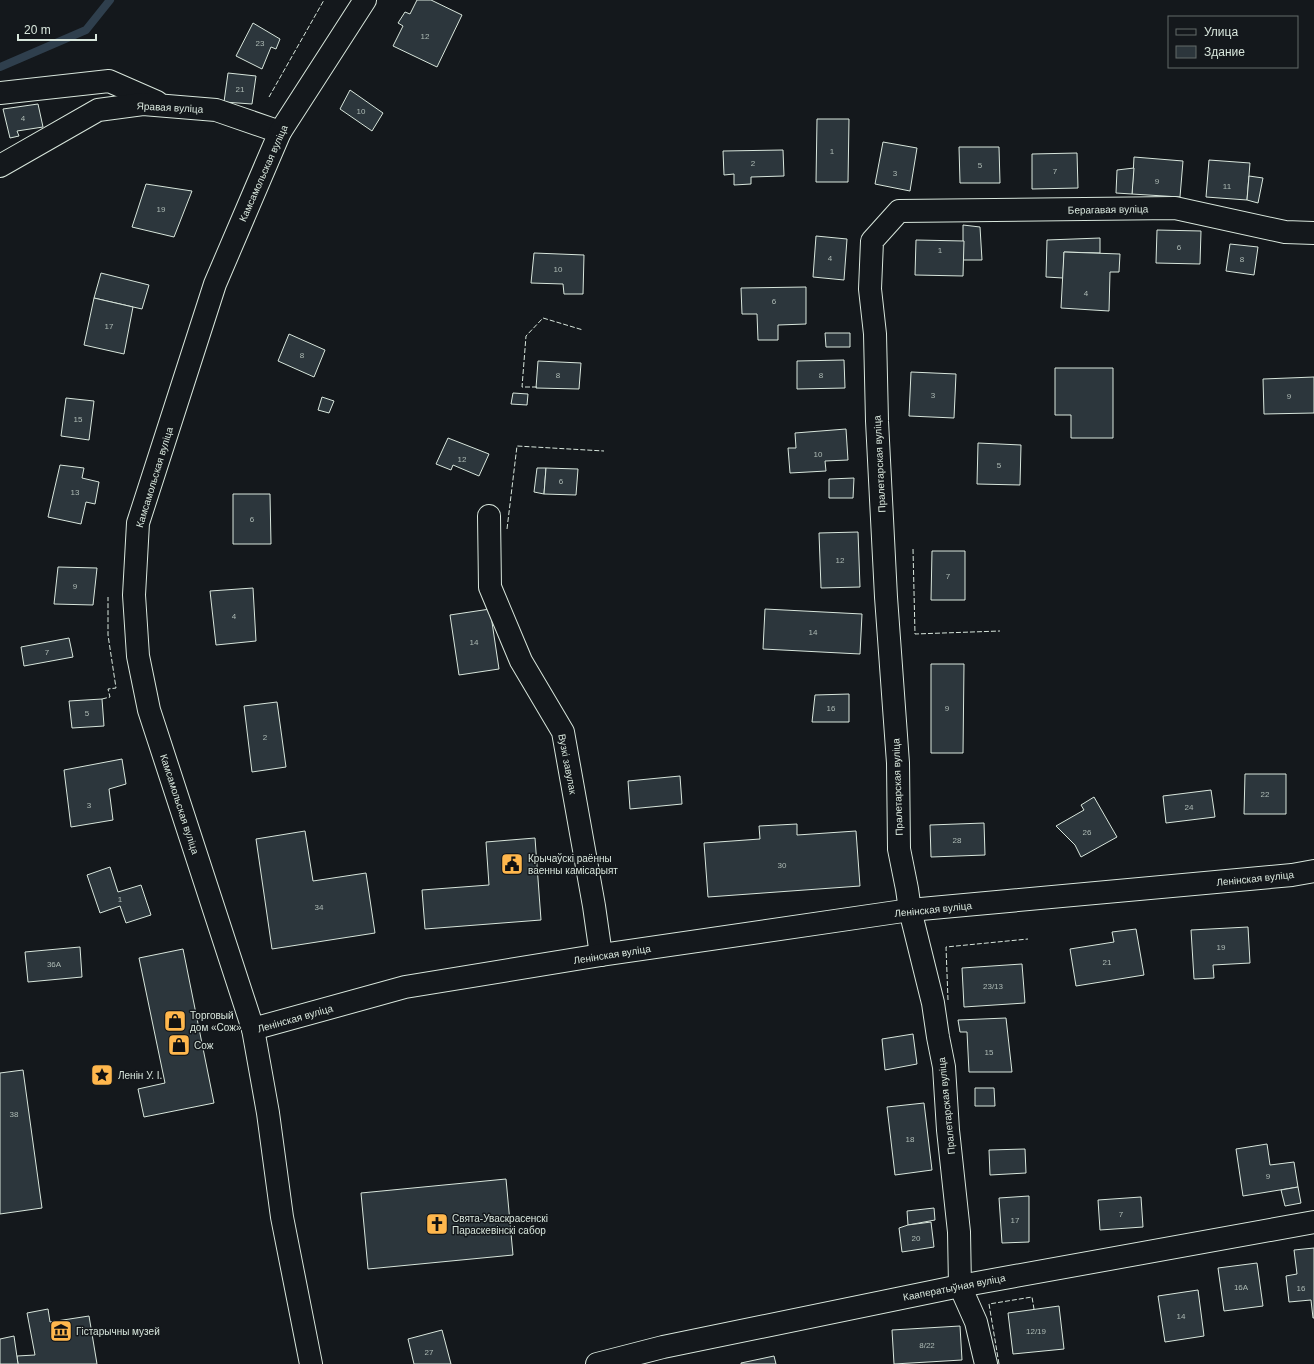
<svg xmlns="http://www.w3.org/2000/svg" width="1314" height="1364" font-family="Helvetica,sans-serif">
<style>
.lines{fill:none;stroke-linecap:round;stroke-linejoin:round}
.stream{stroke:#2f3f4d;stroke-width:8}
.building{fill:#2c363c;stroke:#d8e6dc}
.minor-casing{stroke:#d8e6dc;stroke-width:24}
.major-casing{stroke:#d8e6dc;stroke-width:24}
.minor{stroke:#14181c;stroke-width:22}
.major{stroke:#14181c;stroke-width:22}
.fence{stroke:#d8e6dc;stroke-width:1;stroke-dasharray:5 2;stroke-linecap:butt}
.labels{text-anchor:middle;stroke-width:3;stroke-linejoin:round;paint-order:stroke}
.number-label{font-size:8px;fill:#adbab4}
.street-label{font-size:10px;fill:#d8e6dc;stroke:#14181c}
.poi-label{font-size:10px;fill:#d8e6dc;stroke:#14181c;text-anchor:start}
</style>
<rect width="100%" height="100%" fill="#14181c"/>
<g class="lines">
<path class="stream" d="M0,67L86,30L110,0"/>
</g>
<g class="building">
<path d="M417,0H431L462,15L437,67L393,46L403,26L398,23L405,12L410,14Z"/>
<path d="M253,23L280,39L276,49L271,47L262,69L236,56Z"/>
<path d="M228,73L256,76L252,104L224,102Z"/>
<path d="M350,90L383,113L372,131L340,109Z"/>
<path d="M38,104L43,127L17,131L19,136L10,138L3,109Z"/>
<path d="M817,119H849L848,182H816Z"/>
<path d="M883,142L917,148L910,191L875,184Z"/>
<path d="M959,147H999L1000,183H960Z"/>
<path d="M783,150L784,176L751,177V184L734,185V174L724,175L723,151Z"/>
<path d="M1077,153L1078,188L1032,189V154Z"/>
<path d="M1134,157L1183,161L1180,197L1132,194Z"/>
<path d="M1209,160L1250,163L1247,200L1206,197Z"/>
<path d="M1134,168L1132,194L1116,193L1117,170Z"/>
<path d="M1249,176L1263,178L1258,203L1247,200Z"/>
<path d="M146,184L192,191L174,237L132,227Z"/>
<path d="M963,225L980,227L982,260H963Z"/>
<path d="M1157,230L1201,231L1200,264L1156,263Z"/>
<path d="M816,236L847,239L844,280L813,277Z"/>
<path d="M1100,238V253L1064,252L1063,278L1046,277L1047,240Z"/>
<path d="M916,240L964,241L963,276L915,275Z"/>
<path d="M1230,244L1258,247L1254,275L1226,271Z"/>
<path d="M1064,252L1120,254L1119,272H1110L1109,311L1061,308Z"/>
<path d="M534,253L584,255L583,294H564L563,284L531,283Z"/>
<path d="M101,273L149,285L142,309L94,298Z"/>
<path d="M806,287V324L778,325V340H758L757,314H742L741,288Z"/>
<path d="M94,298L133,307L124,354L84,345Z"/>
<path d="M825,333H850V347H826Z"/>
<path d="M289,334L325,350L314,377L278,361Z"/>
<path d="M844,360L845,388L797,389V361Z"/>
<path d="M538,361L581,363L579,389L536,388Z"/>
<path d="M1055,368H1113V438H1071V415H1055Z"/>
<path d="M911,372L956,374L954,418L909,416Z"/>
<path d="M1314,377V413L1264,414L1263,379Z"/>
<path d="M513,393L528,394L527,405L511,404Z"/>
<path d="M322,397L334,401L329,413L318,410Z"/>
<path d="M66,398L94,401L89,440L61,436Z"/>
<path d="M846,429L848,460L825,461L826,471L790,473L788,448H796L795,433Z"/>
<path d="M448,438L489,454L479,476L453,465L451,470L436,464Z"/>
<path d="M978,443L1021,445L1020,485L977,484Z"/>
<path d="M60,465L84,468L82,478L99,482L95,504L86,502L81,524L48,517Z"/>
<path d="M537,468H546L544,494L534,492Z"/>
<path d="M546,468L578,469L576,495L544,494Z"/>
<path d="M854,478L853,498H829V479Z"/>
<path d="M233,494H270L271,544H233Z"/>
<path d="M858,532L860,587L821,588L819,533Z"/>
<path d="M932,551H965V600H931Z"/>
<path d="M58,567L97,568L93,605L54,604Z"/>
<path d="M253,588L256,641L216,645L210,591Z"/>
<path d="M490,609L499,669L459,675L450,615Z"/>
<path d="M765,609L862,614L860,654L763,649Z"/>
<path d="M69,638L73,657L24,666L21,647Z"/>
<path d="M931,664H964L963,753H931Z"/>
<path d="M849,694V722H812L815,695Z"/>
<path d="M102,699L104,726L72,728L69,701Z"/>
<path d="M277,702L286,767L252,772L244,706Z"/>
<path d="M122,759L126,784L109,789L113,820L71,827L64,770Z"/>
<path d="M1245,774H1286V814H1244Z"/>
<path d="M680,776L682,804L630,809L628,781Z"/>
<path d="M1211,790L1215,817L1166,823L1163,796Z"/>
<path d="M1094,797L1117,837L1081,857L1075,845L1056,826L1084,810L1081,805Z"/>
<path d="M984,823L985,855L931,857L930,825Z"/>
<path d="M797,824V835L856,831L860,886L708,897L704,843L760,839L759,826Z"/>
<path d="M305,831L313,881L366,873L375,933L272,949L256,839Z"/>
<path d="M535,838L541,920L425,929L422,890L489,885L486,842Z"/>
<path d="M110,867L118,892L141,885L151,915L126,923L120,906L100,913L87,875Z"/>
<path d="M1248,927L1250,963L1213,965L1214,978L1194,979L1191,930Z"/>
<path d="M1136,929L1144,975L1076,986L1070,949L1114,942L1112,932Z"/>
<path d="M80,947L82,977L28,982L25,952Z"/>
<path d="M183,949L214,1103L144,1117L138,1089L165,1083L139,958Z"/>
<path d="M1022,964L1025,1003L964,1007L962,968Z"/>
<path d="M1006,1018L1012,1072H969L967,1032H960L958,1020Z"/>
<path d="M913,1034L917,1064L885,1070L882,1039Z"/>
<path d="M23,1070L42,1208L0,1214V1073Z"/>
<path d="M975,1088H994L995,1106H975Z"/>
<path d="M924,1103L932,1170L895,1175L887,1107Z"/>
<path d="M1267,1144L1270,1165L1294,1162L1298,1187L1243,1196L1236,1149Z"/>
<path d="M1025,1149L1026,1173L990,1175L989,1150Z"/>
<path d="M506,1179L513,1255L368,1269L361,1193Z"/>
<path d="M1298,1187L1301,1203L1285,1206L1281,1190Z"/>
<path d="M1029,1196V1242L1002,1243L999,1198Z"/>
<path d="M1141,1197L1143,1227L1100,1230L1098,1200Z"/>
<path d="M934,1208L935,1220L908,1225L907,1211Z"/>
<path d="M931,1222L934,1247L902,1252L899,1228L908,1225Z"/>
<path d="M1314,1248V1318H1313L1311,1300L1289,1302L1286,1276L1297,1274L1294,1250Z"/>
<path d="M1257,1263L1263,1306L1224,1311L1218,1268Z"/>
<path d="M1198,1290L1204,1336L1165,1342L1158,1296Z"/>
<path d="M1059,1306L1064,1349L1013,1354L1008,1313Z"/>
<path d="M48,1309L50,1322L89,1316L97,1364H18L17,1356L35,1355L27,1313Z"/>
<path d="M960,1326L962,1360L894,1364L892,1330Z"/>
<path d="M442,1330L451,1364H414L408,1339Z"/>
<path d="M14,1336L18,1364H0V1339Z"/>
<path d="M774,1356L776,1364H741V1363Z"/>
</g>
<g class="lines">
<g class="minor-casing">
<g id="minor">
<path d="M0,93L109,81L157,102"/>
<path d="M0,166L98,110L143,104L216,110L280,132"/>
<path d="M489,516L490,587L521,661L563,732L594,906L601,955"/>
<path d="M253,1029L405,987L601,955L910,910L1292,875L1314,871"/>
<path d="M597,1364L663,1347L960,1286L1314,1222"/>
<path d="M986,1364L976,1322L960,1286L959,1232L948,1130L944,1067L938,1037L933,1003L910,910L907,889L899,849L898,763L886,597L877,421L875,334L870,289L872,241L899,211L1175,208L1285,232L1314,233"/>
</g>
</g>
<g class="major-casing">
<path id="major" d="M311,1364L282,1217L268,1113L253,1029L149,710L138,656L134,595L138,523L215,284L280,132L365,0"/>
</g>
<use href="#minor" class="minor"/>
<use href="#major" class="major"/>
<g class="fence">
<path d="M269,97L324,0"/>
<path d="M537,387H522L526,336L543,318L583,330"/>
<path d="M507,529L517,446L604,451"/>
<path d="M913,549L915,634L1000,631"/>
<path d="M102,699L110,697L108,689L116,688L108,635V597"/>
<path d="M948,1000L946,947L1028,939"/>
<path d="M999,1364L989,1304L1032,1297L1034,1309"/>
</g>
</g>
<defs>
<g id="civic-square" transform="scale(1.15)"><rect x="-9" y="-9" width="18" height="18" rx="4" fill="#ffb74d" stroke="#14181c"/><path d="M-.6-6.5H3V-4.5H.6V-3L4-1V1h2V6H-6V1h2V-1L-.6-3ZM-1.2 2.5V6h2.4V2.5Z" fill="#111"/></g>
<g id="shop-square" transform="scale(1.15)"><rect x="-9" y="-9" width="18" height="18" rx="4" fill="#ffb74d" stroke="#14181c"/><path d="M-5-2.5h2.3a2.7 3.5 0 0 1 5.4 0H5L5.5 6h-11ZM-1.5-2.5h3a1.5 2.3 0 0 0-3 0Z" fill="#111"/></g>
<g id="sight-square" transform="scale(1.15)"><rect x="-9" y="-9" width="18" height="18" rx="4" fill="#ffb74d" stroke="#14181c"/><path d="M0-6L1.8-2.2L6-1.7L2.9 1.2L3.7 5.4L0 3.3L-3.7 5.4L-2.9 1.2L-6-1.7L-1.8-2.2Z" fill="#111"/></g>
<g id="church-square" transform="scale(1.15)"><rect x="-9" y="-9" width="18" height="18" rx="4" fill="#ffb74d" stroke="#14181c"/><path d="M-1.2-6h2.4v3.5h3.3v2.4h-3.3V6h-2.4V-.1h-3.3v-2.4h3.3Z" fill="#111"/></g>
<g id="museum-square" transform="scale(1.15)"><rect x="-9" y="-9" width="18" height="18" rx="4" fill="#ffb74d" stroke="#14181c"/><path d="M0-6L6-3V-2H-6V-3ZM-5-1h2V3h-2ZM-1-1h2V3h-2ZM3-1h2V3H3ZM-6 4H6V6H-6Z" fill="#111"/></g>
</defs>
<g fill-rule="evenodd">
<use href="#civic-square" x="512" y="864"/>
<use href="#shop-square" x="175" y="1021"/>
<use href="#shop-square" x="179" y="1045"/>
<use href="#sight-square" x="102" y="1075"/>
<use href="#church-square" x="437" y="1224"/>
<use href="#museum-square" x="61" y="1331"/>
</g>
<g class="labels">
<g class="number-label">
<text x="425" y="39">12</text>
<text x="260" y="46">23</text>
<text x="240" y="92">21</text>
<text x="361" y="114">10</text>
<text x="23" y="121">4</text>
<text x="832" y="154">1</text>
<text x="753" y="166">2</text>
<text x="980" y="168">5</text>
<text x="1055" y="174">7</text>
<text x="895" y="176">3</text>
<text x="1157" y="184">9</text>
<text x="1227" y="189">11</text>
<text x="161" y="212">19</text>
<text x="1179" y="250">6</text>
<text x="940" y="253">1</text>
<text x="830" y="261">4</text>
<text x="1242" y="262">8</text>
<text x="558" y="272">10</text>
<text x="1086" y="296">4</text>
<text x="774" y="304">6</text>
<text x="109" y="329">17</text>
<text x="302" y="358">8</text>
<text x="558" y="378">8</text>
<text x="821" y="378">8</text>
<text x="933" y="398">3</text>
<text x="1289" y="399">9</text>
<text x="78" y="422">15</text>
<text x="818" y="457">10</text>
<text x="462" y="462">12</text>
<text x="999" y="468">5</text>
<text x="561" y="484">6</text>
<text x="75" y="495">13</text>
<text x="252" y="522">6</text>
<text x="840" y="563">12</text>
<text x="948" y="579">7</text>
<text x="75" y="589">9</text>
<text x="234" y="619">4</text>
<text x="813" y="635">14</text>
<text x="474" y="645">14</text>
<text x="47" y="655">7</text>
<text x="831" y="711">16</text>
<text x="947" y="711">9</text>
<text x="87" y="716">5</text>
<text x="265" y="740">2</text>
<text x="1265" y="797">22</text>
<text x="89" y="808">3</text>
<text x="1189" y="810">24</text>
<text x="1087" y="835">26</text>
<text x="957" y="843">28</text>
<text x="782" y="868">30</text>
<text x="120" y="902">1</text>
<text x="319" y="910">34</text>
<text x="1221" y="950">19</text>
<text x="1107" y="965">21</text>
<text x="54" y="967">36А</text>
<text x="993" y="989">23/13</text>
<text x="989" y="1055">15</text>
<text x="14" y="1117">38</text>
<text x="910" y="1142">18</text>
<text x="1268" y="1179">9</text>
<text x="1121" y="1217">7</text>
<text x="1015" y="1223">17</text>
<text x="916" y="1241">20</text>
<text x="1241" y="1290">16А</text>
<text x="1301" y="1291">16</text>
<text x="1181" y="1319">14</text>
<text x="1036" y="1334">12/19</text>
<text x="927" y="1348">8/22</text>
<text x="429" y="1355">27</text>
</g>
<g class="street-label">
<text transform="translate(170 107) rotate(3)" y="4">Яравая вуліца</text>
<text transform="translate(263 173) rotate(-66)" y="4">Камсамольская вуліца</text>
<text transform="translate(1108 209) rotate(-1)" y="4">Берагавая вуліца</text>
<text transform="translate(879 464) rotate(-93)" y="4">Пралетарская вуліца</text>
<text transform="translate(154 477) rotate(-73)" y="4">Камсамольская вуліца</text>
<text transform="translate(568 764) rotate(79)" y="4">Вузкі завулак</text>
<text transform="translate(897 787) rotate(-92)" y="4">Пралетарская вуліца</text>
<text transform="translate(180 804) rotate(72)" y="4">Камсамольская вуліца</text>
<text transform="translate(1255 878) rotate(-6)" y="4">Ленінская вуліца</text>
<text transform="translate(933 909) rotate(-6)" y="4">Ленінская вуліца</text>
<text transform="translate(612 954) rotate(-9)" y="4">Ленінская вуліца</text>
<text transform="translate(295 1018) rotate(-16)" y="4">Ленінская вуліца</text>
<text transform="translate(946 1106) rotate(-96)" y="4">Пралетарская вуліца</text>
<text transform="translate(954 1287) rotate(-11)" y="4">Кааператыўная вуліца</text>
</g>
<g class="poi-label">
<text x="528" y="862">Крычаўскі раённы<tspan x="528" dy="12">ваенны камісарыят</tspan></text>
<text x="190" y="1019">Торговый<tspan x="190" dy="12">дом «Сож»</tspan></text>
<text x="194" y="1049">Сож</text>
<text x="118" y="1079">Ленін У. І.</text>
<text x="452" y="1222">Свята-Уваскрасенскі<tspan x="452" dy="12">Параскевінскі сабор</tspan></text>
<text x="76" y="1335">Гістарычны музей</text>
</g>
</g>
<rect x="1168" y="16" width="130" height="52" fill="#14181c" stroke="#626a69"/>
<rect x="1176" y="29" width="20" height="6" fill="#14181c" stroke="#626a69"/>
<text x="1204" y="36" font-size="12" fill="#d8e6dc">Улица</text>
<rect x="1176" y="46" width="20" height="12" fill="#2c363c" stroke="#626a69"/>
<text x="1204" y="56" font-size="12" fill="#d8e6dc">Здание</text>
<path d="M18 34v6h78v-6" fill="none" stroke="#d8e6dc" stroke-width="2"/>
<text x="24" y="34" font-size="12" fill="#d8e6dc" stroke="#14181c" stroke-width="3" paint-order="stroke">20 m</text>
</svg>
